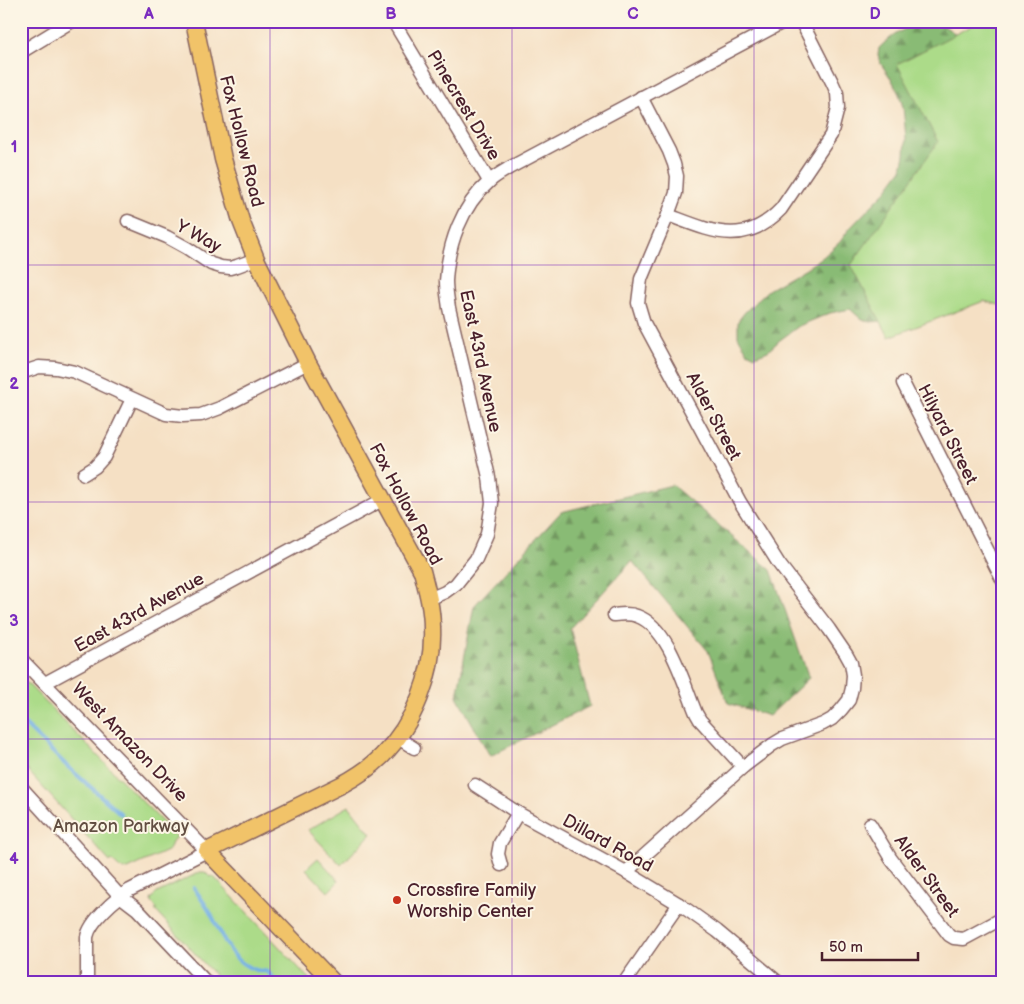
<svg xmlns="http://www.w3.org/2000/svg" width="1024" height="1004" font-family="'Balsamiq Sans',sans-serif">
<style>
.forest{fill:url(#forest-firs);stroke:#6a6d50}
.green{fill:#acdb89;stroke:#7b7d5a}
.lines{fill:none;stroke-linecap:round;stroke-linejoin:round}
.stream{stroke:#73b0e5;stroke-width:4}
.minor-casing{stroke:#866361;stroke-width:15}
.major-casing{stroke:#866361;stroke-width:19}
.minor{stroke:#fff;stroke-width:12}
.major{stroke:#f1c369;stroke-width:16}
.grid{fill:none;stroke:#7b2cbf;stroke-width:1;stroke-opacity:0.55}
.poi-dot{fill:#c8321e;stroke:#fcf5e5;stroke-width:2}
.labels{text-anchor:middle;stroke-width:4;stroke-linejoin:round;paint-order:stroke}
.street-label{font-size:18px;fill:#4a1f2b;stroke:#fcf5e5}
.park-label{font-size:18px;fill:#624e42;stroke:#fcf5e5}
.poi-label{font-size:18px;fill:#4a1f2b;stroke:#fcf5e5;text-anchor:start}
.neatline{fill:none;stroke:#7b2cbf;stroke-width:2}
.grid-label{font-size:16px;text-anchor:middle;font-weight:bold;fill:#7b2cbf}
</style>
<defs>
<pattern id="forest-firs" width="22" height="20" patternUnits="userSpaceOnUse" patternTransform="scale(1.25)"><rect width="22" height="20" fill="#89bb75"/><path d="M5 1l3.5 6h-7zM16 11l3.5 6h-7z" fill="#729760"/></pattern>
</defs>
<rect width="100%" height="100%" fill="#fcf5e5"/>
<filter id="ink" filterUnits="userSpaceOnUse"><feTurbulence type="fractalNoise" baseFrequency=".02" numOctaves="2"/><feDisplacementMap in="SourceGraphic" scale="10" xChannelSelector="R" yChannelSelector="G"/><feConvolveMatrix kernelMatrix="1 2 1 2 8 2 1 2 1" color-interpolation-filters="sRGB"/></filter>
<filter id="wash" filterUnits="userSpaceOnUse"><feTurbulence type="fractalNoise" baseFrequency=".0096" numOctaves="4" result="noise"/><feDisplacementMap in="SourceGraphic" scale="20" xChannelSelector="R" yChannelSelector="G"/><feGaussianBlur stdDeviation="1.12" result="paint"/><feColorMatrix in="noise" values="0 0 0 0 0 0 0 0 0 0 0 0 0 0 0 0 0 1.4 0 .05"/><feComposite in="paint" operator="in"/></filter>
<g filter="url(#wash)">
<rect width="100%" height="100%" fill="#f5e0c4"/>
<g class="forest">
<path d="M919,24L944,26L962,38H971L895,320L870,322L860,318L850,309L830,313L799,326L780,340L768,351L755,356L747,352L738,336V321L745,312L768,290L808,267L823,257L840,242L849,229L884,193L902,169L905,155L906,138L903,107L899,94L892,80L881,64L878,55L879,48C890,37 903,28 919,24Z"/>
<path d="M672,485L771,570L809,678L769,716L728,703L708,651L632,561L570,628L590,706L490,756L457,696L474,606L561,512Z"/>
</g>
<g class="green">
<path d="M981,21H1003V306L984,301L889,337L851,265L938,142L897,64Z"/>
<path d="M21,677L177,837L173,840L169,850L128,869C120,871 117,865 112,860L110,862L21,763Z"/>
<path d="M349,806L371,834L341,865L308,830Z"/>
<path d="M318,858L339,881L328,892L306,869Z"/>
<path d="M200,872H205L210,877L213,876L313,983H222L155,910L157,909L151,901L152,898L157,893Z"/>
</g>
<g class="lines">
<g class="stream">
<path d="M21,721L68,767L121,814"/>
<path d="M194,888C200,897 206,905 211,914C222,935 231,963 256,970C260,971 264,971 268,972L277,983"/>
</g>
</g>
</g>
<g filter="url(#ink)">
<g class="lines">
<g class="minor-casing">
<g id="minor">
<path d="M393,21L489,181"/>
<path d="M21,52L72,21"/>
<path d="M668,215C711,231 744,248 781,209L831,135L838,108L837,93L832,82L801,21"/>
<path d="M128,221L167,237L187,248L211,264L221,267L230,268L237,266L256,259"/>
<path d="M21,373L39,367L56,368L75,372L166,414L183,416L201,415L220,408L308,363"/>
<path d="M903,383L1003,581"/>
<path d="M84,474L95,467L104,457L132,399"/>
<path d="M429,599L445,592L456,584L476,559L487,534L492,503L489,477L449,308C448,300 446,290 446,281C448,245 461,206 490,181C495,176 503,172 509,168L785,21"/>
<path d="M614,615C622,614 630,613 637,616C669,627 684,685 696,713L700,720L743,767"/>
<path d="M21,659L207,851L130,890C116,898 90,921 87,937V983"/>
<path d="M45,683L382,500"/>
<path d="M398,738L414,748"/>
<path d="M475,785L518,813L626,872L679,904L717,931L779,983"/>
<path d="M21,787L109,884L120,896L137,909L207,983"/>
<path d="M870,824L891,859L949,935L954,938L964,939L1003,918"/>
<path d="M501,865L498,854L500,843L518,813"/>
<path d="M626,872L743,767L772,745L782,739L823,724L832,719L841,710L849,700L852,688L853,675L851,663L846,654L829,629L779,564L740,502L644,323L638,303L641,279L668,215L676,193L677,176L674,164L669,151L641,97"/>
<path d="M624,983L679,904"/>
</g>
</g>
<g class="major-casing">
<path id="major" d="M194,21L223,159L241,221L256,259L308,363L422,571C427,590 432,608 432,628C434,674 414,724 382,756C370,768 356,777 341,785L207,851L334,983"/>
</g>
<use href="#minor" class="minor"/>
<use href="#major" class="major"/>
</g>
</g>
<path class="grid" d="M270,21V983M512,21V983M754,21V983M21,265H1003M21,502H1003M21,739H1003"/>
<circle class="poi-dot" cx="397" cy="900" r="5"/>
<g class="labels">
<g class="street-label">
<text transform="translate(464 105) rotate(59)" y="6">Pinecrest Drive</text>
<text transform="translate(242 141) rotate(76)" y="6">Fox Hollow Road</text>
<text transform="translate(199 236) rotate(29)" y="6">Y Way</text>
<text transform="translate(481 361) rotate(78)" y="6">East 43rd Avenue</text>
<text transform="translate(714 416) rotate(62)" y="6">Alder Street</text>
<text transform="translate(948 434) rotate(63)" y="6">Hilyard Street</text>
<text transform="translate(406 504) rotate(62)" y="6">Fox Hollow Road</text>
<text transform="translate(139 612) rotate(-29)" y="6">East 43rd Avenue</text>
<text transform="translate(130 742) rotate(46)" y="6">West Amazon Drive</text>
<text transform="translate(608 843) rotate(29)" y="6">Dillard Road</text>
<text transform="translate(927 876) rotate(54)" y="6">Alder Street</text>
</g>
<g class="park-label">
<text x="121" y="832">Amazon Parkway</text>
</g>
<g class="poi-label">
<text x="407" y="896">Crossfire Family<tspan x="407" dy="21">Worship Center</tspan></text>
</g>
</g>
<rect width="1024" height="1004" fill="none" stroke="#fcf5e5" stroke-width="55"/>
<path d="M822 952v8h96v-8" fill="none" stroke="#4a1f2b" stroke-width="2.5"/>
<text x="829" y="952" font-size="15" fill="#4a1f2b" stroke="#fcf5e5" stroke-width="4" paint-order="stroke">50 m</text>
<rect x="28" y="28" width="968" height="948" class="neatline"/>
<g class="grid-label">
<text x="149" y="19">A</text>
<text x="391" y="19">B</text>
<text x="633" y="19">C</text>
<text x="875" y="19">D</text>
<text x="14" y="152">1</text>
<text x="14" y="389">2</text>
<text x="14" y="626">3</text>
<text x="14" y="864">4</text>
</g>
</svg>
